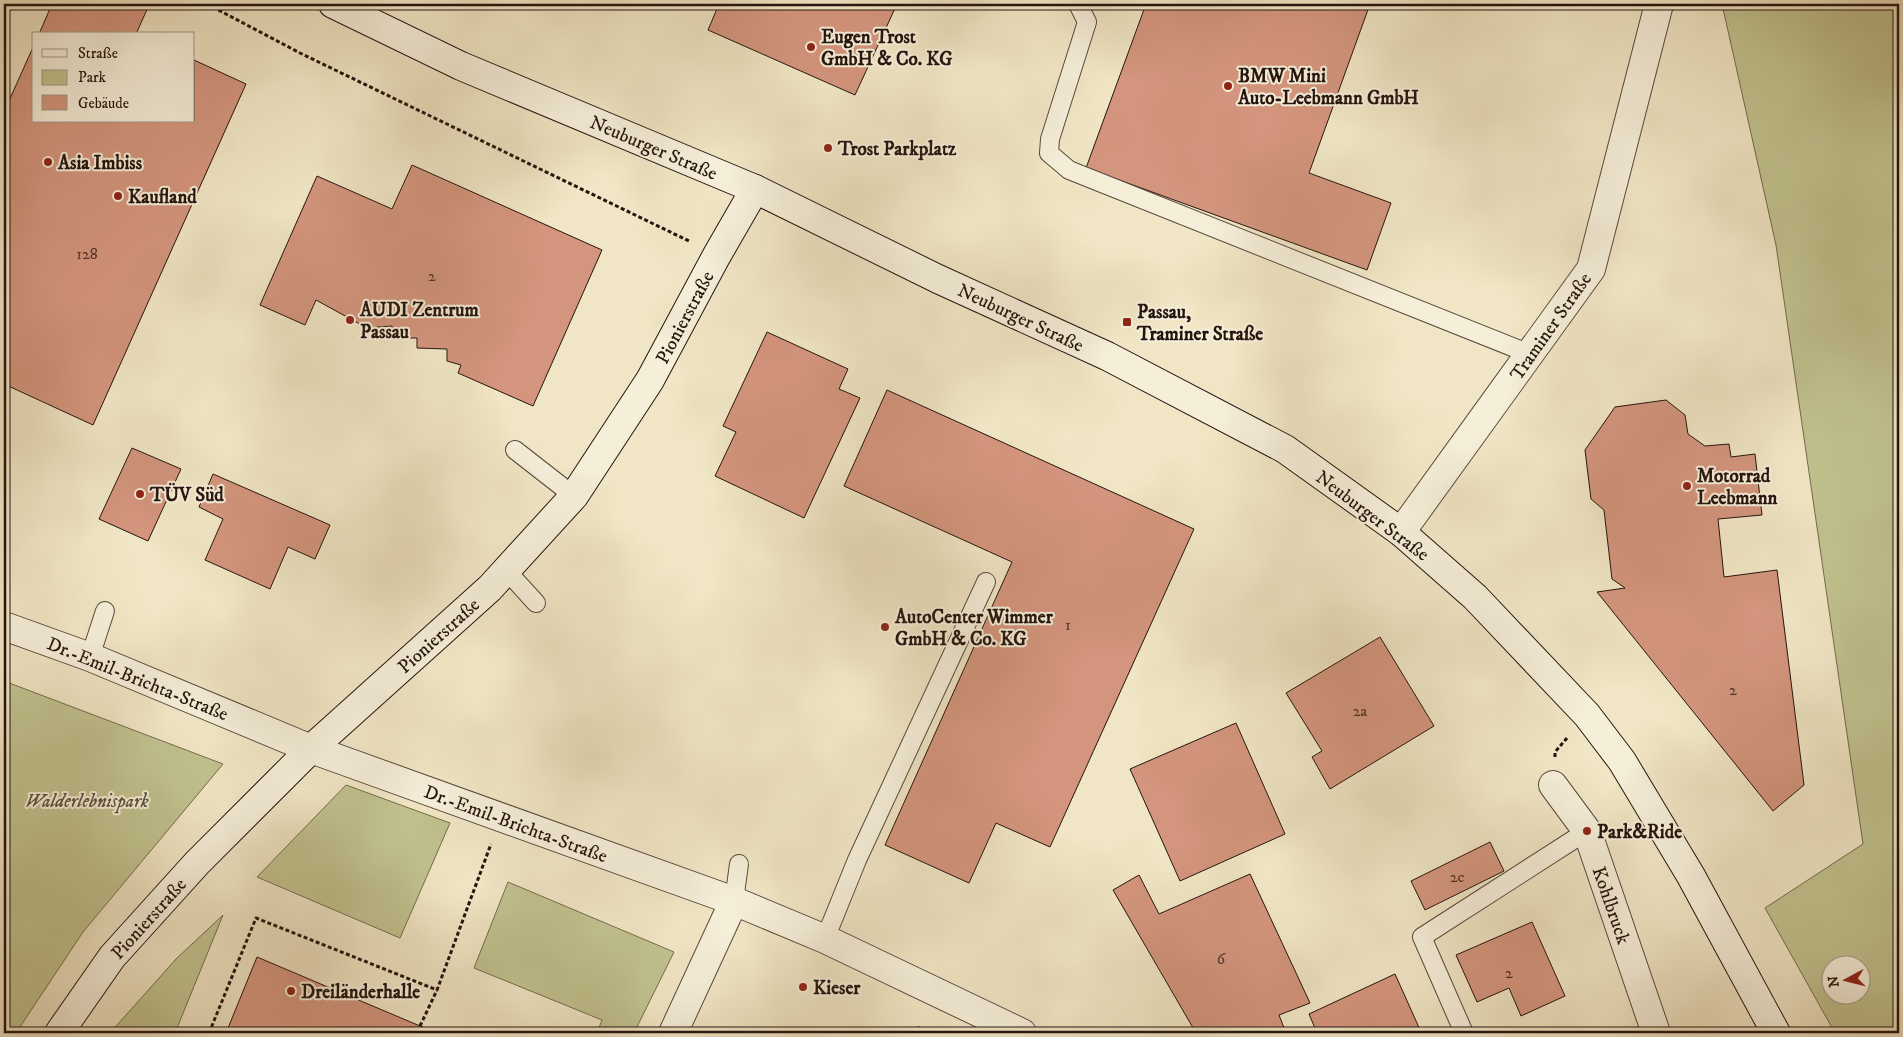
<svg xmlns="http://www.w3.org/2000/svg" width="1903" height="1037" font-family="'IM FELL DW Pica',serif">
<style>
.green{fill:#c1c28f;stroke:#736b4e;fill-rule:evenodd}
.building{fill:#d3957d;stroke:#25140e}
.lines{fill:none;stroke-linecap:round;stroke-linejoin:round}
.lane-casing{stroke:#58483c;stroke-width:20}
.street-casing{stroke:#58483c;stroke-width:30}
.secondary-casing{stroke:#25140e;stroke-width:30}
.path{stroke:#25140e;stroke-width:3;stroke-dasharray:4 2.5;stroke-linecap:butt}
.lane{stroke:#f5eed9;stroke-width:18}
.street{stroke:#f5eed9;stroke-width:28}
.secondary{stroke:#f5eed9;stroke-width:28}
.poi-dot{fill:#8f2418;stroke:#f5eed9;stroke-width:2}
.labels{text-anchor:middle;stroke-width:4;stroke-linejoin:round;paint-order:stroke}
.number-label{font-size:16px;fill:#50342a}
.poi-label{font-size:19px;font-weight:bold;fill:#25140e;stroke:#f5eed9;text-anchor:start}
.street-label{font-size:19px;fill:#25140e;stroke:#f5eed9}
.park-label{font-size:19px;font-style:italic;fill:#5c513b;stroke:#f5eed9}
</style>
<rect width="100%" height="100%" fill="#f0e5c4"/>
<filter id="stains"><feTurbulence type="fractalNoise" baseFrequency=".004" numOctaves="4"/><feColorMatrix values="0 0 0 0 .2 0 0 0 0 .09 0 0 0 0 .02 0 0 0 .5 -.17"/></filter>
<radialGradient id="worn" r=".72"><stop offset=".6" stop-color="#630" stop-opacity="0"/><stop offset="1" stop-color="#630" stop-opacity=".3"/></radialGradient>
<g class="green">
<path d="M1722,4H1899V1033H1835L1765,908L1863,844L1776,245ZM1830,964H1860V994H1830Z"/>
<path d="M4,681L223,764L83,932L16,1033H4Z"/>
<path d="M346,785L450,823L400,938L257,877Z"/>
<path d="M508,882L674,952L634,1033H597L602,1020L474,968Z"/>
<path d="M223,915L175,1033H110L176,959Z"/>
</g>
<g class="building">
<path d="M52,4H146L149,5L136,34H39Z"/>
<path d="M719,4H897L855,95L708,30Z"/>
<path d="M1146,4H1370L1309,173L1391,203L1367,270L1086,168Z"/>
<path d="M34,45V121H194V60L246,84L93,425L4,384V112Z"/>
<path d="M412,165L602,250L533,406L458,373L461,365L447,361V349L417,348V338H392V326L367,328L316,300L305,325L260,305L317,176L392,209Z"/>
<path d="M767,332L848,369L839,389L860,398L804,518L715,476L736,432L723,426Z"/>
<path d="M887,390L1194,529L1050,847L996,823L969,883L885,845L1012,562L844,486Z"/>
<path d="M1666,400L1685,415L1688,434L1705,446L1729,444L1731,457L1755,454L1762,515L1718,519L1724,577L1777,570L1804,785L1773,811L1597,592L1625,588L1612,579L1604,510L1591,499L1585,450L1615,407Z"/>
<path d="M132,448L181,469L148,541L99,519Z"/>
<path d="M213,474L330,525L315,559L288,547L270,589L205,560L223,519L199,507Z"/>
<path d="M1380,637L1434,726L1330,789L1312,757L1322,751L1286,693Z"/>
<path d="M1236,723L1285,834L1180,881L1130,769Z"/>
<path d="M1490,842L1504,871L1425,910L1411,881Z"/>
<path d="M1250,874L1310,1003L1279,1015L1286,1033H1247L1245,1030L1239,1033H1196L1113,890L1139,875L1159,914Z"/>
<path d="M1532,922L1565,996L1521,1016L1509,988L1477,1002L1456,955Z"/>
<path d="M257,957L420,1026L438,1033H226Z"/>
<path d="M1395,974L1421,1032L1317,1033L1309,1014Z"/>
<path d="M920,1027V1033H863Z"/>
</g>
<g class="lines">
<g class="lane-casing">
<g id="lane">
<path d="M1078,4L1087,22L1050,139L1049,153L1069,170L1530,354"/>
<path d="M515,450L574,496"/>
<path d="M506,570L536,603"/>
<path d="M90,657L105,611"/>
<path d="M734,901L739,864"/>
<path d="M825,939L857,860L986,582"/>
<path d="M1464,1033L1422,937L1587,831"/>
</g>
</g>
<g class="street-casing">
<g id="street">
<path d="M1401,532L1591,269L1659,4"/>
<path d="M4,626L90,657L311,749L734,901L825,939L1022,1033"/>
<path d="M1553,785L1587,831L1656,1033"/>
<path d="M673,1033L734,901"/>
</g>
</g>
<g class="secondary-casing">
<g id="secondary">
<path d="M333,4L461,66L755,189L938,279L1107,356L1285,449L1401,532L1475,597L1587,715L1622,761L1691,876L1776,1033"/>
<path d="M59,1033L112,957L197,863L311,749L490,588L574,496L650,380L717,255L755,189"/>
</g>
</g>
<g class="path">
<path d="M207,4L300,53L691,242"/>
<path d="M1555,757V752L1567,738"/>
<path d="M420,1026L437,990"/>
<path d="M209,1033L256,918L437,990L491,844"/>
</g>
<use href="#lane" class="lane"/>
<use href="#street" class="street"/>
<use href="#secondary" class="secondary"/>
</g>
<g class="poi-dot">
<circle cx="811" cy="47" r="5"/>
<circle cx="1228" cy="86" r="5"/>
<circle cx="828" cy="148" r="5"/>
<circle cx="48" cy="162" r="5"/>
<circle cx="118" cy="196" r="5"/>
<circle cx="350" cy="320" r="5"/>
<rect x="1122" y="317" width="10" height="10" rx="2.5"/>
<circle cx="1687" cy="486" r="5"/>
<circle cx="140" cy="494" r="5"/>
<circle cx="885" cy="627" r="5"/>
<circle cx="1587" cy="831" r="5"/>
<circle cx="803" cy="987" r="5"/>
<circle cx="291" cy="991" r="5"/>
</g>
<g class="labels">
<g class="number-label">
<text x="87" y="259">128</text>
<text x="432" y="281">2</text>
<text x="1068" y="630">1</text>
<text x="1733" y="695">2</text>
<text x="1360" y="716">2a</text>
<text x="1457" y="882">2c</text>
<text x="1221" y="964">6</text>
<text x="1509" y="978">2</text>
</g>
<g class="poi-label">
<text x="821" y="43">Eugen Trost<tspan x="821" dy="22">GmbH &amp; Co. KG</tspan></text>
<text x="1238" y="82">BMW Mini<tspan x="1238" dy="22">Auto-Leebmann GmbH</tspan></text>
<text x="838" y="155">Trost Parkplatz</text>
<text x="58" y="169">Asia Imbiss</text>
<text x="128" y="203">Kaufland</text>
<text x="360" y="316">AUDI Zentrum<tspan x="360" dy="22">Passau</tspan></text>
<text x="1137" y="318">Passau,<tspan x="1137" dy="22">Traminer Straße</tspan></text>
<text x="1697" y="482">Motorrad<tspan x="1697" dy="22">Leebmann</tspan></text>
<text x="150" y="501">TÜV Süd</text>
<text x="895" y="623">AutoCenter Wimmer<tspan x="895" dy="22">GmbH &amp; Co. KG</tspan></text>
<text x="1597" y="838">Park&amp;Ride</text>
<text x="813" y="994">Kieser</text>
<text x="301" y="998">Dreiländerhalle</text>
</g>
<g class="street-label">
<text transform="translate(654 147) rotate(23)" y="7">Neuburger Straße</text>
<text transform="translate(684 317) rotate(-62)" y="7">Pionierstraße</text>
<text transform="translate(1021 317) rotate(25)" y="7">Neuburger Straße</text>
<text transform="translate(1550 326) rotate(-55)" y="7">Traminer Straße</text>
<text transform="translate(1373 515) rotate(37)" y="7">Neuburger Straße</text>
<text transform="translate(438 635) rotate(-42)" y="7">Pionierstraße</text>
<text transform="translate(138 678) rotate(22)" y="7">Dr.-Emil-Brichta-Straße</text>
<text transform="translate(516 823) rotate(20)" y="7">Dr.-Emil-Brichta-Straße</text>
<text transform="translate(1612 905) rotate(71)" y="7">Kohlbruck</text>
<text transform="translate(148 918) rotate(-48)" y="7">Pionierstraße</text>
</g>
<g class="park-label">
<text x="87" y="807">Walderlebnispark</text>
</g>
</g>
<rect width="1903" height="1037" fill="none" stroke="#f0e5c4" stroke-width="20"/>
<rect x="5" y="5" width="1893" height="1027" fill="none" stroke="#25140e" stroke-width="2.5"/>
<rect x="10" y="10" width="1883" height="1017" fill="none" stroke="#25140e"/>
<rect x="32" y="32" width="162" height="90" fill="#f5eed9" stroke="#a29788"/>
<rect x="42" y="49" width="25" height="8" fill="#f5eed9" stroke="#a29788"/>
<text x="78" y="58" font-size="15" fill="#25140e">Straße</text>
<rect x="42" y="70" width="25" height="15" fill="#c1c28f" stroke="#a29788"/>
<text x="78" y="82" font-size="15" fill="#25140e">Park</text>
<rect x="42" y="95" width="25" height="15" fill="#d3957d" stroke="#a29788"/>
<text x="78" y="108" font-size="15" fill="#25140e">Gebäude</text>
<g transform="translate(1846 980) rotate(263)"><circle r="24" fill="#f5eed9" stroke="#a29788"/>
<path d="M0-4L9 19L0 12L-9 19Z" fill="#8f2418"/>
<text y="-8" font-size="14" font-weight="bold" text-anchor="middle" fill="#25140e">N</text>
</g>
<rect width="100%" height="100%" filter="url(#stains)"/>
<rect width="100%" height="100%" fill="url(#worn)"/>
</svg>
